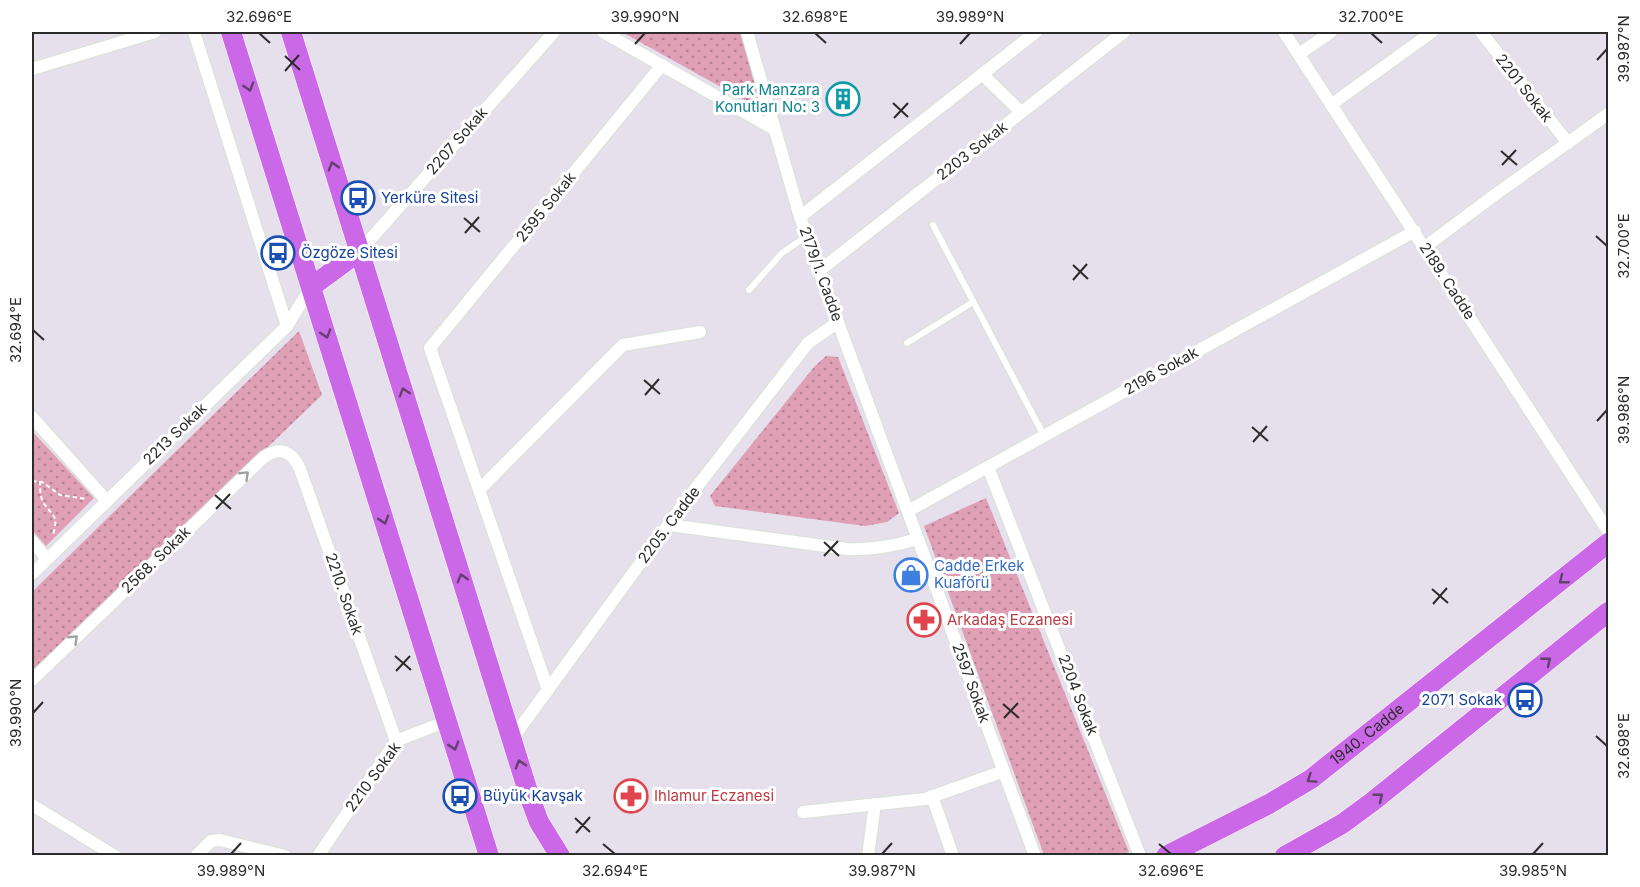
<svg xmlns="http://www.w3.org/2000/svg" width="1640" height="887" font-family="Inter,sans-serif">
<style>
.grass{fill:url(#grass-dots)}
.lines{fill:none;stroke-linecap:round;stroke-linejoin:round}
.lane-casing{stroke:#d7e3d4;stroke-width:8}
.street-casing{stroke:#d7e3d4;stroke-width:14}
.primary-casing{stroke:#fff;stroke-width:21}
.path{stroke:#fff;stroke-width:2;stroke-dasharray:4.5 3;stroke-linecap:butt}
.lane{stroke:#fff;stroke-width:6}
.street{stroke:#fff;stroke-width:12}
.primary{stroke:#cb68e7;stroke-width:20}
.oneway{stroke:#63406d}
.oneway2{stroke:#a0a0a0}
.ticks{fill:none;stroke:#2b2b2b;stroke-width:2}
.labels{text-anchor:middle;stroke-width:6;stroke-linejoin:round;paint-order:stroke}
.street-label{font-size:15px;fill:#2b2b2b;stroke:#fff}
.culture-label{font-size:15px;fill:#0d838f;stroke:#fff;text-anchor:end}
.transit-label{font-size:15px;fill:#164399;stroke:#fff;text-anchor:start}
.shop-label{font-size:15px;fill:#366cbe;stroke:#fff;text-anchor:start}
.health-label{font-size:15px;fill:#be3a42;stroke:#fff;text-anchor:start}
.neatline{fill:none;stroke:#2b2b2b;stroke-width:2}
.ticks-label{font-size:15px;text-anchor:middle;fill:#2b2b2b}
</style>
<defs>
<pattern id="grass-dots" width="8" height="8" patternUnits="userSpaceOnUse" patternTransform="scale(1.5)"><rect width="8" height="8" fill="#df9fb4"/><path d="M2 2h.1M6 6h.1" fill="none" stroke="#b58293" stroke-width="1.8" stroke-linecap="round"/></pattern>
</defs>
<rect width="100%" height="100%" fill="#e6dfec"/>
<g class="grass">
<path d="M622,32H741L760,101L759,104L755,106Z"/>
<path d="M299,331L322,395L32,673V592Z"/>
<path d="M826,356L838,357L899,513L887,522L865,526L715,506L710,496L814,367Z"/>
<path d="M32,431L94,498L46,546L32,530Z"/>
<path d="M986,498L1129,852L1121,855H1044L924,526Z"/>
</g>
<g class="lines">
<g class="lane-casing">
<g id="lane">
<path d="M933,225L1044,436"/>
<path d="M749,290L782,253L807,236"/>
<path d="M907,343L973,302"/>
</g>
</g>
<g class="street-casing">
<g id="street">
<path d="M194,32L287,326"/>
<path d="M603,32L774,129"/>
<path d="M747,32L800,217L819,271L1035,856"/>
<path d="M1284,32L1608,531"/>
<path d="M1481,32L1568,143"/>
<path d="M1299,54L1331,32"/>
<path d="M32,69L155,32"/>
<path d="M982,74L1021,112"/>
<path d="M1332,104L1432,32"/>
<path d="M800,217L1036,32"/>
<path d="M1425,247L1496,194L1608,114"/>
<path d="M360,251L554,32"/>
<path d="M819,271L1124,32"/>
<path d="M32,417L107,501"/>
<path d="M988,467L1140,856"/>
<path d="M479,490L623,345L700,332"/>
<path d="M908,511L1415,231"/>
<path d="M669,525L847,549C872,550 894,546 918,539"/>
<path d="M32,541L47,559"/>
<path d="M32,574L287,326L311,287"/>
<path d="M32,680L264,457C280,446 292,451 300,469L396,741"/>
<path d="M548,690L430,348L662,65"/>
<path d="M512,739L679,510L808,343L838,322"/>
<path d="M932,796L953,856"/>
<path d="M32,805L115,856"/>
<path d="M803,812L925,799L1004,771"/>
<path d="M196,856L211,841L220,840L285,856"/>
<path d="M318,856L396,741L447,721"/>
<path d="M868,856L875,804"/>
</g>
</g>
<g class="primary-casing">
<g id="primary">
<path d="M231,32L489,856"/>
<path d="M291,32L530,798L539,822L560,856"/>
<path d="M311,287L360,251"/>
<path id="s1" d="M1166,856L1269,804L1311,779L1608,543"/>
<path d="M1285,856L1342,824L1372,802L1608,612"/>
</g>
</g>
<g class="path">
<path d="M32,481L42,482L60,495L87,499"/>
<path d="M40,481C40,489 40,499 45,505C55,518 58,517 53,535"/>
</g>
<use href="#lane" class="lane"/>
<use href="#street" class="street"/>
<use href="#primary" class="primary"/>
</g>
<defs><path id="oneway-chevron" d="M-2-3.5L2.5 0L-2 3.5" fill="none" stroke-width="1.6" stroke-linecap="round" stroke-linejoin="round" transform="scale(1.5)"/></defs>
<g class="oneway">
<use href="#oneway-chevron" transform="translate(249 87) rotate(73)"/>
<use href="#oneway-chevron" transform="translate(333 166) rotate(-107)"/>
<use href="#oneway-chevron" transform="translate(326 334) rotate(73)"/>
<use href="#oneway-chevron" transform="translate(404 392) rotate(-107)"/>
<use href="#oneway-chevron" transform="translate(384 520) rotate(73)"/>
<use href="#oneway-chevron" transform="translate(462 578) rotate(-107)"/>
<use href="#oneway-chevron" transform="translate(1563 580) rotate(141)"/>
<use href="#oneway-chevron" transform="translate(1547 661) rotate(-39)"/>
<use href="#oneway-chevron" transform="translate(454 746) rotate(73)"/>
<use href="#oneway-chevron" transform="translate(520 764) rotate(-107)"/>
<use href="#oneway-chevron" transform="translate(1311 779) rotate(146)"/>
<use href="#oneway-chevron" transform="translate(1379 797) rotate(-39)"/>
</g>
<g class="oneway2">
<use href="#oneway-chevron" transform="translate(245 475) rotate(-44)"/>
<use href="#oneway-chevron" transform="translate(74 639) rotate(-44)"/>
</g>
<path class="ticks" d="M259,33L270,43M815,33L826,43M1371,33L1382,43M635,44L645,33M960,44L970,33M285,56L300,70M1597,60L1607,49M285,71L299,55M893,103L908,117M894,118L908,103M1501,151L1517,165M1502,165L1516,150M464,218L480,232M465,233L479,217M1596,236L1607,246M1073,265L1088,279M1073,280L1087,264M33,330L44,340M644,380L660,394M645,395L659,379M1597,421L1607,410M1252,427L1268,441M1253,442L1267,426M215,495L231,509M216,509L230,494M824,542L839,556M824,556L838,541M1432,589L1448,603M1433,604L1447,588M395,656L411,670M396,671L410,656M1003,704L1019,718M33,713L43,702M1004,718L1018,703M1596,736L1607,746M575,818L590,832M576,833L590,817M603,844L615,854M1159,844L1171,854M231,854L241,843M882,854L892,843M1533,854L1543,843"/>
<defs>
<g id="building-ring" transform="scale(1.725)"><circle r="9.5" fill="#fff" stroke="#0f9aa8" stroke-width="1.5"/><path d="M-4-6H4V6H1V3H-1V6H-4ZM-2.5-4.3h1.7v1.8h-1.7ZM.8-4.3h1.7v1.8H.8ZM-2.5-1h1.7V.8h-1.7ZM.8-1h1.7V.8H.8Z" fill="#0f9aa8"/></g>
<g id="bus-ring" transform="scale(1.725)"><circle r="9.5" fill="#fff" stroke="#1a4fb4" stroke-width="1.5"/><path d="M-5-6H5V4H4V6H2V4H-2V6H-4V4H-5ZM-3.5-4V0h7V-4ZM-3.5 1.2v1.5H-2V1.2ZM2 1.2v1.5H3.5V1.2Z" fill="#1a4fb4"/></g>
<g id="shop-ring" transform="scale(1.725)"><circle r="9.5" fill="#fff" stroke="#3f7fe0" stroke-width="1.5"/><path d="M-5-2.5h2.3a2.7 3.5 0 0 1 5.4 0H5L5.5 6h-11ZM-1.5-2.5h3a1.5 2.3 0 0 0-3 0Z" fill="#3f7fe0"/></g>
<g id="pharmacy-ring" transform="scale(1.725)"><circle r="9.5" fill="#fff" stroke="#e0444e" stroke-width="1.5"/><path d="M-2-6h4v4h4v4h-4v4h-4v-4h-4v-4h4Z" fill="#e0444e"/></g>
</defs>
<g fill-rule="evenodd">
<use href="#building-ring" x="843" y="99"/>
<use href="#bus-ring" x="358" y="198"/>
<use href="#bus-ring" x="278" y="253"/>
<use href="#shop-ring" x="911" y="575"/>
<use href="#pharmacy-ring" x="924" y="620"/>
<use href="#bus-ring" x="1525" y="700"/>
<use href="#bus-ring" x="460" y="796"/>
<use href="#pharmacy-ring" x="631" y="796"/>
</g>
<g class="labels">
<g class="street-label">
<text transform="translate(1524 88) rotate(52)" y="5">2201 Sokak</text>
<text transform="translate(457 141) rotate(-49)" y="5">2207 Sokak</text>
<text transform="translate(972 151) rotate(-38)" y="5">2203 Sokak</text>
<text transform="translate(546 207) rotate(-51)" y="5">2595 Sokak</text>
<text transform="translate(821 274) rotate(70)" y="5">2179/1. Cadde</text>
<text transform="translate(1447 281) rotate(57)" y="5">2189. Cadde</text>
<text transform="translate(1161 371) rotate(-29)" y="5">2196 Sokak</text>
<text transform="translate(175 434) rotate(-44)" y="5">2213 Sokak</text>
<text transform="translate(669 525) rotate(-53)" y="5">2205. Cadde</text>
<text transform="translate(156 560) rotate(-44)" y="5">2568. Sokak</text>
<text transform="translate(344 594) rotate(71)" y="5">2210. Sokak</text>
<text transform="translate(971 683) rotate(70)" y="5">2597 Sokak</text>
<text transform="translate(1078 695) rotate(69)" y="5">2204 Sokak</text>
<text dy="5" stroke="none"><textPath href="#s1" startOffset="236">1940. Cadde</textPath></text>
<text transform="translate(373 777) rotate(-54)" y="5">2210 Sokak</text>
</g>
<g class="culture-label">
<text x="820" y="95">Park Manzara<tspan x="820" dy="17">Konutları No: 3</tspan></text>
</g>
<g class="transit-label">
<text x="381" y="203">Yerküre Sitesi</text>
<text x="301" y="258">Özgöze Sitesi</text>
<text x="1502" y="705" text-anchor="end">2071 Sokak</text>
<text x="483" y="801">Büyük Kavşak</text>
</g>
<g class="shop-label">
<text x="934" y="571">Cadde Erkek<tspan x="934" dy="17">Kuaförü</tspan></text>
</g>
<g class="health-label">
<text x="947" y="625">Arkadaş Eczanesi</text>
<text x="654" y="801">Ihlamur Eczanesi</text>
</g>
</g>
<rect width="1640" height="887" fill="none" stroke="#ffffff" stroke-width="66"/>
<rect x="33" y="33" width="1574" height="821" class="neatline"/>
<g class="ticks-label">
<text x="259" y="22">32.696°E</text>
<text x="645" y="22">39.990°N</text>
<text x="815" y="22">32.698°E</text>
<text x="970" y="22">39.989°N</text>
<text x="1371" y="22">32.700°E</text>
<text transform="translate(1624 49) rotate(-90)" y="5">39.987°N</text>
<text transform="translate(1624 246) rotate(-90)" y="5">32.700°E</text>
<text transform="translate(16 330) rotate(-90)" y="5">32.694°E</text>
<text transform="translate(1624 410) rotate(-90)" y="5">39.986°N</text>
<text transform="translate(16 713) rotate(-90)" y="5">39.990°N</text>
<text transform="translate(1624 746) rotate(-90)" y="5">32.698°E</text>
<text x="231" y="876">39.989°N</text>
<text x="615" y="876">32.694°E</text>
<text x="882" y="876">39.987°N</text>
<text x="1171" y="876">32.696°E</text>
<text x="1533" y="876">39.985°N</text>
</g>
</svg>
